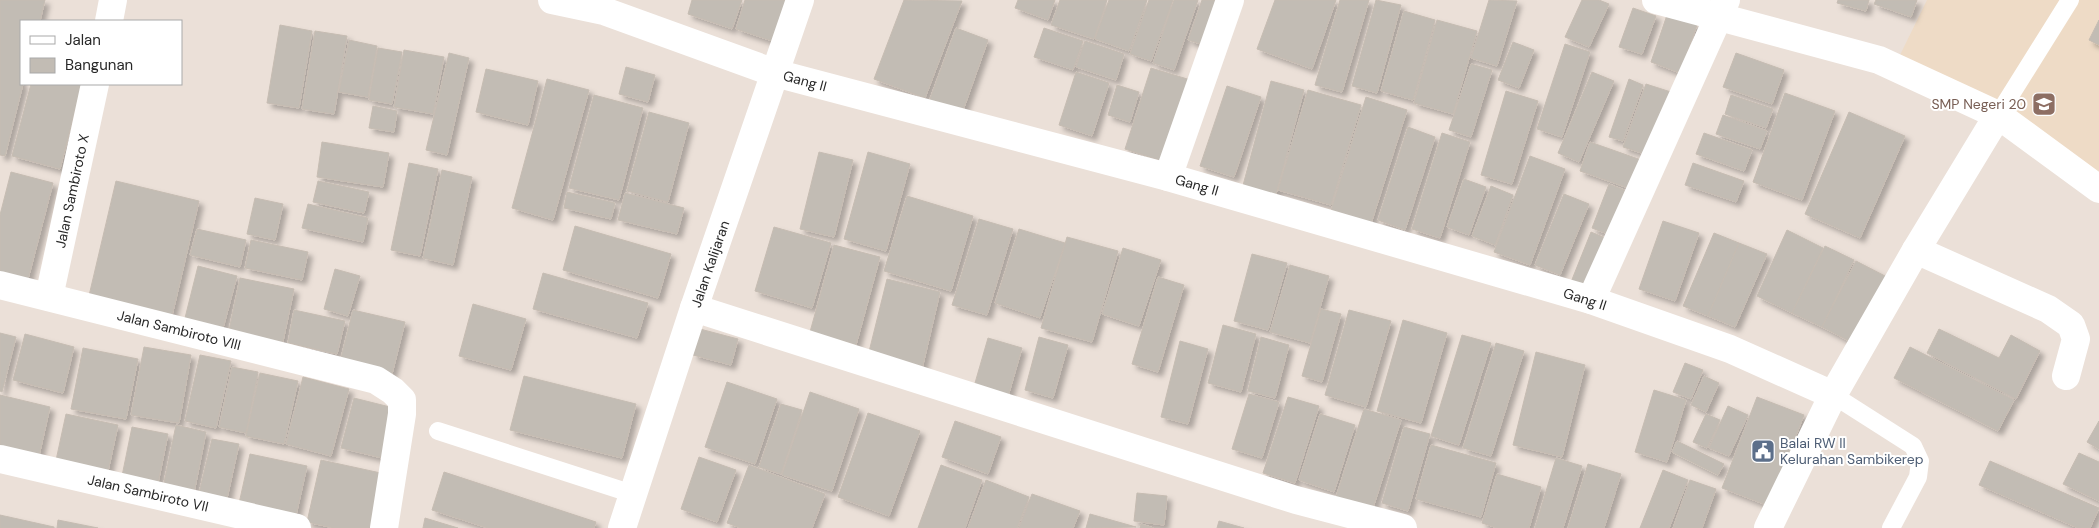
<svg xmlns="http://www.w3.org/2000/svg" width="2099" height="528" font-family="'DM Sans',sans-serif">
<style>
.education{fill:#eedbc6}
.building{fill:#c2bcb4;stroke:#c6bcb2;filter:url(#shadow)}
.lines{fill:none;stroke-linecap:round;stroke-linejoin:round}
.lane{stroke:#fff;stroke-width:18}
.street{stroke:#fff;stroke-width:28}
.secondary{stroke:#fff;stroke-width:28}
.labels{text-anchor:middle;stroke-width:4;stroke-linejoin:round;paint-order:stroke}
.street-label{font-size:14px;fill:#282828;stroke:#fff}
.education-label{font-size:14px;fill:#785e54;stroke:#fff;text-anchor:end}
.service-label{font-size:14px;fill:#4e5e75;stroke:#fff;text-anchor:start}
</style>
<defs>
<filter id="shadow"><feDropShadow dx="4.5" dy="4.5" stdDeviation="2.5" flood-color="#0004"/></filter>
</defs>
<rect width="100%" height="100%" fill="#ebe0d8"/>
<path class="education" d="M1927,0H2099V180L1953,79L1899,57Z"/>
<g class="building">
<path d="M0,0H45L40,21H21V84H23L5,156L0,155Z"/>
<path d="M692,0H742L732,29L688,14Z"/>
<path d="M745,0H795L781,44L736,29Z"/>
<path d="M904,0L962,1L925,98L874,79Z"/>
<path d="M1018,0H1055L1048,20L1015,8Z"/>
<path d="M1060,0H1107L1094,39L1051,25Z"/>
<path d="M1109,0H1147L1129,51L1095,39Z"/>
<path d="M1149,0H1173L1151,61L1130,54Z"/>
<path d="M1174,0H1198L1174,70L1153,63Z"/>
<path d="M1202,0H1226L1210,47L1188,40Z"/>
<path d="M1275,0H1336L1312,69L1257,49Z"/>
<path d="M1340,0H1369L1342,92L1315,85Z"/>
<path d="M1376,0L1401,5L1377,93L1352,86Z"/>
<path d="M1489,0L1517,1L1497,66L1471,58Z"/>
<path d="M1582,0H1599L1609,4L1589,47L1565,37Z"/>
<path d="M1838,0H1869L1866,11L1837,3Z"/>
<path d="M1876,0H1917L1911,17L1874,4Z"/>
<path d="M1633,8L1656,16L1642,54L1619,47Z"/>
<path d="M1404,11L1435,20L1413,100L1381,91Z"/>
<path d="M1667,15L1697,25L1680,73L1651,62Z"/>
<path d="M1437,20L1477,31L1453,114L1414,103Z"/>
<path d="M2099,20V45L2089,40Z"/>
<path d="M280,25L312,31L299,108L267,103Z"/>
<path d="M956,28L988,40L960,119L927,107Z"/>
<path d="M1044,28L1083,41L1073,70L1034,57Z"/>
<path d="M315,31L347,36L334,114L302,109Z"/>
<path d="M349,40L377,46L368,97L339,92Z"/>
<path d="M1085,41L1124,54L1116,80L1076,67Z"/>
<path d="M1513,42L1534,50L1519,88L1498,80Z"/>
<path d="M1565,44L1590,52L1562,137L1537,129Z"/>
<path d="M378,48L402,52L392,104L369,100Z"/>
<path d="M404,50L444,57L433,114L394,107Z"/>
<path d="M449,53L469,58L447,155L426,150Z"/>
<path d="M1736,53L1784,70L1772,104L1723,87Z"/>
<path d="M1471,64L1492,70L1471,137L1449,130Z"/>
<path d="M626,67L655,75L648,102L619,94Z"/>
<path d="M1151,68L1194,81L1168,163L1125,149Z"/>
<path d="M486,69L538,81L528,125L476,112Z"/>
<path d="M1076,72L1109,83L1092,136L1059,125Z"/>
<path d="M1592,72L1614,81L1579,162L1558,153Z"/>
<path d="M547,79L589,90L553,220L512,208Z"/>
<path d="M1629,79L1643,85L1623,141L1609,137Z"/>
<path d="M1271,81L1304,90L1275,198L1242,189Z"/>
<path d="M31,84H82L60,169L12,156Z"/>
<path d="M1646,84L1671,92L1648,155L1623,147Z"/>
<path d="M1117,85L1139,92L1130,122L1108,115Z"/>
<path d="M1227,86L1261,97L1234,177L1200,166Z"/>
<path d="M1308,90L1361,105L1331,205L1278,190Z"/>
<path d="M1506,91L1538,101L1512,184L1481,175Z"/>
<path d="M1785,93L1835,111L1802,200L1753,182Z"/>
<path d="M594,95L643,108L619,200L569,188Z"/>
<path d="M1731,95L1773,109L1766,128L1725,114Z"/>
<path d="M1366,97L1407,110L1369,230L1329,217Z"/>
<path d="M373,106L397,111L394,132L369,128Z"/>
<path d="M649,112L689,123L668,202L627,191Z"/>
<path d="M1849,112L1905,136L1860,238L1805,214Z"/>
<path d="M1723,115L1767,131L1760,149L1716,134Z"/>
<path d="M1408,127L1435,137L1405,230L1378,220Z"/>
<path d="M1442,133L1470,142L1440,238L1412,229Z"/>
<path d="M1704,133L1752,150L1744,171L1696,154Z"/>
<path d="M322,142L389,153L383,187L317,177Z"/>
<path d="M1590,142L1644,161L1634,190L1580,171Z"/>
<path d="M819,152L853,160L834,237L800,229Z"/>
<path d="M868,152L910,164L886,251L844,239Z"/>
<path d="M1530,156L1565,169L1530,265L1494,252Z"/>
<path d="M409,163L438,169L420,256L391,250Z"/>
<path d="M1693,163L1744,181L1736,202L1685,185Z"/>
<path d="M442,170L472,177L453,265L423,258Z"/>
<path d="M11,172L53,183L26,287L0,280V215Z"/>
<path d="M1464,179L1486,187L1469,235L1447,227Z"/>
<path d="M116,181L199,201L171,320L88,300Z"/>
<path d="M318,181L369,192L364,213L313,202Z"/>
<path d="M1609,184L1627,191L1610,235L1592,228Z"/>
<path d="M1491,186L1513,195L1495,245L1472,236Z"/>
<path d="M567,192L615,203L611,219L564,208Z"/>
<path d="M625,193L684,208L677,234L618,220Z"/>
<path d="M1564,194L1589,204L1560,275L1535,265Z"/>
<path d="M907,196L973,216L951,291L884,271Z"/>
<path d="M255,198L283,204L275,240L247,234Z"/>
<path d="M308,204L368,218L363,242L302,228Z"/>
<path d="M979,219L1013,229L987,315L952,305Z"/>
<path d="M1663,221L1699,233L1675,301L1639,289Z"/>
<path d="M575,226L671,254L658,298L563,270Z"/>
<path d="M774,227L831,243L812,308L755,291Z"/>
<path d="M197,229L246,240L240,267L190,255Z"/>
<path d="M1019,229L1065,243L1040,318L995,303Z"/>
<path d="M1787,230L1823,248L1792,313L1757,296Z"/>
<path d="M1591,232L1608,239L1587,289L1571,282Z"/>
<path d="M1714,233L1739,243L1708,316L1683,306Z"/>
<path d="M1067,237L1118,251L1092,342L1041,328Z"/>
<path d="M251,240L308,252L302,280L245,268Z"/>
<path d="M1739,243L1767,254L1735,327L1708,316Z"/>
<path d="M834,245L880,257L856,345L810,332Z"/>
<path d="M1825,246L1854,260L1822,327L1792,313Z"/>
<path d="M1123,248L1161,260L1139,326L1102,314Z"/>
<path d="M1252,254L1287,263L1268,330L1234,321Z"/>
<path d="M1856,261L1889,278L1855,344L1822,327Z"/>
<path d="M1290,265L1329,276L1310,343L1270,332Z"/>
<path d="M198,266L237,276L222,332L184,322Z"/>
<path d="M335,269L360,276L348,316L324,309Z"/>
<path d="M543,273L648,303L637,338L533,309Z"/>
<path d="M1158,277L1184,285L1158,372L1132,364Z"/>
<path d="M240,278L294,289L282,346L228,335Z"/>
<path d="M887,279L940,292L922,369L868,356Z"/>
<path d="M473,304L526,319L511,370L459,356Z"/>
<path d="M1321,309L1341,314L1322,382L1302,376Z"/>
<path d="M294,310L345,321L337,354L288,343Z"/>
<path d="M353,310L405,322L392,374L340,362Z"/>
<path d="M1349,310L1391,321L1366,407L1325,395Z"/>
<path d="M1403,320L1447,333L1421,423L1377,411Z"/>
<path d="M1223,325L1256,334L1241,392L1208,383Z"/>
<path d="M700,329L738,339L731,365L693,355Z"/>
<path d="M1939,329L1999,358L2011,335L2040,351L2016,399L1927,353Z"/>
<path d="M0,333L16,337L2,392L0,391Z"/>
<path d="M25,334L74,347L63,393L13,380Z"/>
<path d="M1462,335L1491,343L1459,445L1431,436Z"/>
<path d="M1039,337L1068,345L1053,398L1025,390Z"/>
<path d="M1261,337L1289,345L1275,398L1248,391Z"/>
<path d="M988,338L1022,348L1007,400L973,390Z"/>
<path d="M1180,341L1208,349L1188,424L1161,417Z"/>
<path d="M1496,343L1524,351L1491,456L1463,448Z"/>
<path d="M144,347L191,355L179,423L131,415Z"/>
<path d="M1910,347L2014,400L1998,431L1894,378Z"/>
<path d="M83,348L138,359L126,419L71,409Z"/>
<path d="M1536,352L1585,365L1562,457L1513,445Z"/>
<path d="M200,355L231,361L216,428L185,421Z"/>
<path d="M1685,363L1703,370L1691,399L1673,392Z"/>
<path d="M232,367L258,372L246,433L219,427Z"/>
<path d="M260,373L298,381L284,444L246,436Z"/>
<path d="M524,376L636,404L622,458L510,430Z"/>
<path d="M1704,376L1719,383L1706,412L1691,405Z"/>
<path d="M303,377L349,389L331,456L286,444Z"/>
<path d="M727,382L777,399L755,464L705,447Z"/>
<path d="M1654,390L1686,400L1667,462L1635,452Z"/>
<path d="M810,392L859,409L832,491L782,475Z"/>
<path d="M1249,394L1279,402L1262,458L1232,449Z"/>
<path d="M0,395L50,407L39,456L0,447Z"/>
<path d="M1288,397L1319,406L1295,483L1263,473Z"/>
<path d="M1757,397L1804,415L1769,506L1722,488Z"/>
<path d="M354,398L394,408L382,458L341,448Z"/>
<path d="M781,404L802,410L781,474L759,467Z"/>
<path d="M1728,406L1748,415L1729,456L1709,448Z"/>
<path d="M1364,409L1401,420L1373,508L1336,497Z"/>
<path d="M868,413L920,431L889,516L838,497Z"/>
<path d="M66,414L118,425L107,476L55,465Z"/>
<path d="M1320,414L1355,425L1334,492L1299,480Z"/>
<path d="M1706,414L1720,420L1707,448L1693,442Z"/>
<path d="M955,421L1001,437L988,474L942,457Z"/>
<path d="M2099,421V449L2087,442Z"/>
<path d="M176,425L206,432L193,498L162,492Z"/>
<path d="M132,427L168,434L157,488L121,481Z"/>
<path d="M1404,427L1430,434L1408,511L1382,503Z"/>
<path d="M212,439L239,444L226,503L198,497Z"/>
<path d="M1677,441L1724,464L1718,475L1672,452Z"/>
<path d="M1431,445L1496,463L1481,517L1416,499Z"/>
<path d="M2079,453L2099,462V501L2063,484Z"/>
<path d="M250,454L307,466L295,520L238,508Z"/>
<path d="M699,457L736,470L717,522L681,509Z"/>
<path d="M1556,458L1582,466L1563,528H1535Z"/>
<path d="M321,460L390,475L378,528H334L307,522Z"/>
<path d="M1990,461L2099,508L2090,528H2078L1979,485Z"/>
<path d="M1588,464L1621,474L1604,528H1568Z"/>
<path d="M749,465L825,494L812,528H741L727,523Z"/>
<path d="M941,465L982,480L965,528H918Z"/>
<path d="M1663,470L1688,480L1669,528H1640Z"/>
<path d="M444,472L596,522L594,528H488L432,510Z"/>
<path d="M1497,474L1541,487L1529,528H1497L1482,523Z"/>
<path d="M986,480L1029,497L1017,528H968Z"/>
<path d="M1690,480L1716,489L1702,528H1673Z"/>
<path d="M1137,493L1167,496L1164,525L1134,521Z"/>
<path d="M1032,494L1080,511L1073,528H1019Z"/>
<path d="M1090,514L1136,527L1086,528Z"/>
<path d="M0,515L54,527V528H0Z"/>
<path d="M425,518L458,528H423Z"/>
<path d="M58,520L98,528H57Z"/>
<path d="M1219,521L1244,528H1217Z"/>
<path d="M1141,524L1154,528H1140Z"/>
</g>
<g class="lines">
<g class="lane">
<path d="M1998,115L2070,0"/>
<path d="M1833,395L1913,446L1920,461L1918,477L1891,528"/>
<path d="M438,431L633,494"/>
</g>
<g class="street">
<path d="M552,0L604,11L775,73L1168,177L1591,300L1730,349L1833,395"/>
<path d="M1656,0L1879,60L1998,115L2099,189"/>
<path d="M109,21L113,0"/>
<path d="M1168,177L1230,0"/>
<path d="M1916,250L2048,309L2071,325L2076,339L2066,376"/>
<path d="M0,285L376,380L393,391L402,400V414L384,528"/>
<path d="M49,297L95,84"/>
<path d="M1591,300L1726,0"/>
<path d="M694,308L1296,500L1403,528"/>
<path d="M0,459L297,528"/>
<path d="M1768,528L1833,395L1916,250L1998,115"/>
</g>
<path class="secondary" d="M622,528L694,308L800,0"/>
</g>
<defs>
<g id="school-square" transform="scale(1.25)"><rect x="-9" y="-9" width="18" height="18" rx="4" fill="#8d6e63" stroke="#fff"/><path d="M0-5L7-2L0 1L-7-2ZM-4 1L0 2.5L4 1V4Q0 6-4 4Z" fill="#fff"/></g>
<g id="civic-square" transform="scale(1.25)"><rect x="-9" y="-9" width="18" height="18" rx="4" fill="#5c6f8a" stroke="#fff"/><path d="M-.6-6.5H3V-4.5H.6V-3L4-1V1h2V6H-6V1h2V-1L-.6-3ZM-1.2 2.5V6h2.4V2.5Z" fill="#fff"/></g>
</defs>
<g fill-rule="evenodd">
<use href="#school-square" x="2044" y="104"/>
<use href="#civic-square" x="1763" y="451"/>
</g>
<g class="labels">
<g class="street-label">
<text transform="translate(805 81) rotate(15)" y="5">Gang II</text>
<text transform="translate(1197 185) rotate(16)" y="5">Gang II</text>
<text transform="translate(72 191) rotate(-78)" y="5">Jalan Sambiroto X</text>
<text transform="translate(710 264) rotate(-71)" y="5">Jalan Kalijaran</text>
<text transform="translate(1585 299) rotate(18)" y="5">Gang II</text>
<text transform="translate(179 330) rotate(14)" y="5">Jalan Sambiroto VIII</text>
<text transform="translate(148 493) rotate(13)" y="5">Jalan Sambiroto VII</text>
</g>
<g class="education-label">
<text x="2026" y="109">SMP Negeri 20</text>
</g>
<g class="service-label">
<text x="1780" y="448">Balai RW II<tspan x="1780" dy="16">Kelurahan Sambikerep</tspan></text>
</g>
</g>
<rect x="20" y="20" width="162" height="65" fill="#ffffff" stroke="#a9a9a9"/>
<rect x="30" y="36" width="25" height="8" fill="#ffffff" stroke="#a9a9a9"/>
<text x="65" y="45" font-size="15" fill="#282828">Jalan</text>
<rect x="30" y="58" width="25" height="15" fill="#c2bcb4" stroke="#a9a9a9"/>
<text x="65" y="70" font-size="15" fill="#282828">Bangunan</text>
</svg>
